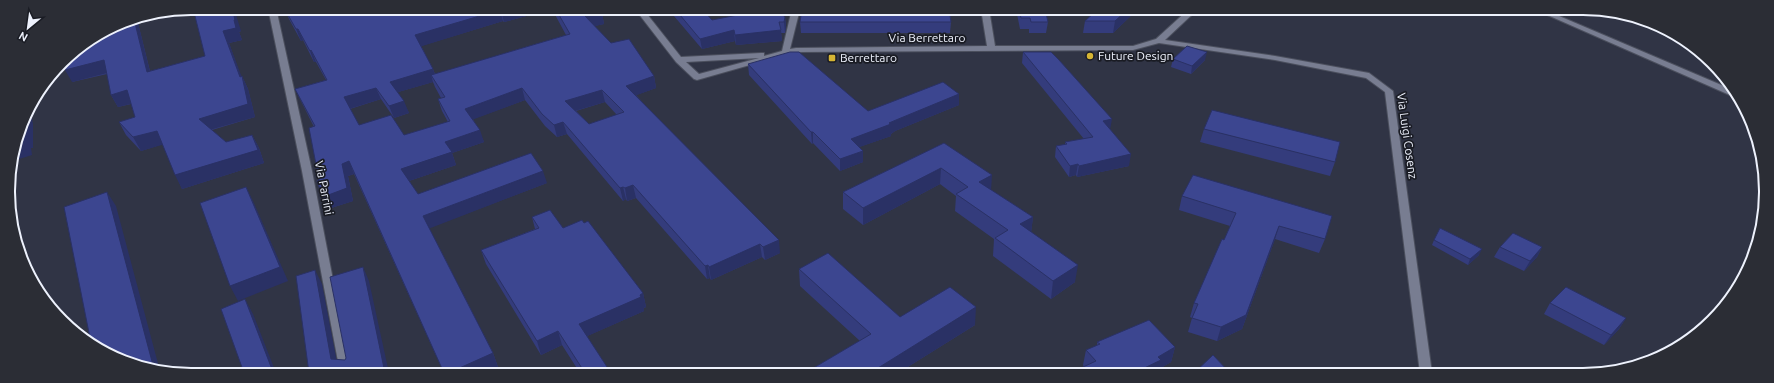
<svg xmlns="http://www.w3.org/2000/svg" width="1774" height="383" font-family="Ubuntu,sans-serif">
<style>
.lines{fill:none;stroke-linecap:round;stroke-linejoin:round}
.minor-casing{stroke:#4b4f5d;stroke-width:2}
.minor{fill:#787d91;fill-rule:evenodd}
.wall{fill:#343c7c;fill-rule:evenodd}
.shaded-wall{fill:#2a3165}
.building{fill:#3c4690;stroke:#2a3165;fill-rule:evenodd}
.poi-dot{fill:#d6b534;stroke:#1a1c24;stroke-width:1.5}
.labels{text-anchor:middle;stroke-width:3.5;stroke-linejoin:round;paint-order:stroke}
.street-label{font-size:12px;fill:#eef2fd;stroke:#1a1c24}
.poi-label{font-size:12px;fill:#eef2fd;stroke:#1a1c24;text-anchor:start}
.rim{fill:none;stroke:#eef2fd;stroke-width:2}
</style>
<rect width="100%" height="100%" fill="#303445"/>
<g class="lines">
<g class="minor-casing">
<g id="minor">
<path d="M268,8H276L312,171L351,373H341L340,372L302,171Z"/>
<path d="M635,9H643L681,57L761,53H764V56L782,51L791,13L787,9H795L799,13L790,49L796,48L987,46L981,9H989L995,46H1133L1156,39L1189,9H1198L1165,40L1275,56L1369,73L1393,91L1432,373H1420L1385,92L1366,78L1275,60L1159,43L1133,50L796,52L697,80L694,79L676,62ZM759,58L699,74L686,62Z"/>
<path d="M1536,10H1545L1733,90L1736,96H1732Z"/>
</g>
</g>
<use href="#minor" class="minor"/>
</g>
<g class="wall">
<path d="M193,8L241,31L239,32L242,40L229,43L241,77L242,76L248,89L255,117L212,130L226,142L252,135L259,148L264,163L182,189L163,144L141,151L126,135L119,122L135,117L131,104L118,107L111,95L107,74L72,82L121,22L137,19L150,71L205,56Z"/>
<path d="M284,8H599L602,13L604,24L594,26L611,43L654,76L656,88L636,95L780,253L765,260L762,257L711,280L710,278L707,279L636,198L627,201L626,199L623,201L567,134L557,137L545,126L525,100L473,119L484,142L452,153L456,165L409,181L418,194L547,183L429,228L493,353L498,367L482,373H444L354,174L348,176L353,201L328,209L323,197L319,180L314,127L295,89L326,80L316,62H314L303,40L301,41L289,19ZM552,9L566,35L435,74L433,69L421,46L503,21L504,22ZM433,82L435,87L441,98L438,99L442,111L448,122L404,135L359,125L350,109L381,99L394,118L409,113L398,92ZM605,102L617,115L589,124L576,111Z"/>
<path d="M668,9H702L712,20L741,15L735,9H776L785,17L786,27L785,33H781L782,41L736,45L735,41L702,49Z"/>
<path d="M802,9H960V16H950L951,22L950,33H801L800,22Z"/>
<path d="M1016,9H1045L1048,22L1046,33H1029V29H1020Z"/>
<path d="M1138,9L1113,33H1083L1085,21Z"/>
<path d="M1023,52L1110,129L1129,166L1077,177L1076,175L1069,177L1055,157L1056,146L1065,145V142L1084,139L1022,63Z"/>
<path d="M1173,59L1205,60L1191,74L1171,67Z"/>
<path d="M748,64L868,111L959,94V105L895,131L891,134V136L859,147L863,162L840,171L813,143L812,144L749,75Z"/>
<path d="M1204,129L1335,162L1330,176L1200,142Z"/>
<path d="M944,143L991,190L1033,217L1031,232L1075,282L1051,299L993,256L994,239L955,211L956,196L940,184L863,225L843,209V192Z"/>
<path d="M1182,196L1325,239L1319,253L1275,239L1242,329L1217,341L1188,332L1192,318L1190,317L1194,303L1224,240L1230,226L1179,210Z"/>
<path d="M532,217L563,228L643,293L646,307L644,308V311L587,336L610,373H580L562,345L541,355L486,264L481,250L535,229Z"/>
<path d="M1434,240L1479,255L1468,265L1432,245Z"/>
<path d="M1500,247H1542L1537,257L1524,271L1494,257Z"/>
<path d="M799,269L900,317L975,325L898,373H805L860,341L800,286Z"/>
<path d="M1550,303L1626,318L1619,329L1604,345L1544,314Z"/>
<path d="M1097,342L1175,347L1171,362L1159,369L1084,367L1083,365L1086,350L1097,346Z"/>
</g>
<g class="shaded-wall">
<path d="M232,8H234L241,31L239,32L242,40L229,43L244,83L242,76L248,89L255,117L206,131L199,119L240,77L223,31L234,20Z"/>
<path d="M511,8H552V9L504,22L501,11Z"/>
<path d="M1128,9H1138L1113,33L1115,21Z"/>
<path d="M500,10L503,21L419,47L415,35Z"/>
<path d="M602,13L604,24L587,28L585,16Z"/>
<path d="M785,17L786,27L785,33L784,22Z"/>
<path d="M134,19H137L153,84L147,72Z"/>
<path d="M296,29H298L303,40L301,41Z"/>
<path d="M734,30L735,41L702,49L700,39Z"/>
<path d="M781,30L782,41L736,45L735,35Z"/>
<path d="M311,50L316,62H314L310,51Z"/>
<path d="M1207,52L1205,60L1191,74L1192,66Z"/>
<path d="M104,60L111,72L72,82L65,70Z"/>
<path d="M433,69L437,81L431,75L433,82L395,93L390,82Z"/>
<path d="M654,76L656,88L629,98L626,86Z"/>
<path d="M376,88L381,99L349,109L344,97Z"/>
<path d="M522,88L525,100L469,121L465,109Z"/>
<path d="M127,90L134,103L118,107L111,95Z"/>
<path d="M602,90L605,102L568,113L565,101Z"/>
<path d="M959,94V105L895,131L891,134V136L851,150V139Z"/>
<path d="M404,101L409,113L394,118L389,106Z"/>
<path d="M29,108V110L31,114L33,124V148H31L32,155L13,161L18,143L22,135L24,121L27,110Z"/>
<path d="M1112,119L1110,130L1103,121Z"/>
<path d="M563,122L567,134L557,137L554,125Z"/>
<path d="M480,130L484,142L452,153L456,165L406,182L401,169L445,142Z"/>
<path d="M157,131L165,144L141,151L133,137Z"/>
<path d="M811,132H813V143L812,144Z"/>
<path d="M252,135L259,148L264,163L182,189L175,175Z"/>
<path d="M863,151V162L840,171V159Z"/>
<path d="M1131,154L1129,166L1077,177L1079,166Z"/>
<path d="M349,161L354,174L348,176L353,201L328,209L323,197L342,164Z"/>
<path d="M1078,164L1076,175L1069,177L1070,166Z"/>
<path d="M941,168L940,184L863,225V208Z"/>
<path d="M543,171L547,183L428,229L423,216Z"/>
<path d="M992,175L991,191L979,182Z"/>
<path d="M633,185L636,198L627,201L625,188Z"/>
<path d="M246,187L253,201L288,281L238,301L230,286Z"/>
<path d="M623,187L626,199L623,201L620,188Z"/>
<path d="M107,192L116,206L160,371L154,369Z"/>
<path d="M1033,217L1031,234L1020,224Z"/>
<path d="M1279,226L1275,239L1242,329L1217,341L1221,327Z"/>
<path d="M779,240L780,253L765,260L763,247Z"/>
<path d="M760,244L762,257L711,280L709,267Z"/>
<path d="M1542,247L1537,257L1524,271L1530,261Z"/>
<path d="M1482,249L1479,255L1468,265L1470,259Z"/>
<path d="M708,265L710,278L707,279L705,266Z"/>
<path d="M1078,265L1075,282L1051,299L1053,281Z"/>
<path d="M363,267L369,281L389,373H385Z"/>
<path d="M315,270L322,284L339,373L331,359Z"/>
<path d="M643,293L646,307L644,308V311L583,338L579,324Z"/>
<path d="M245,299L253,314L276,373L273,372Z"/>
<path d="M976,307L975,325L898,373H870Z"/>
<path d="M1626,318L1619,329L1604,345L1611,335Z"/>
<path d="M558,331L562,345L541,355L537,341Z"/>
<path d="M1175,347L1171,362L1159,369L1158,373H1134L1158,357Z"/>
<path d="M493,353L498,367L482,373H456L455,370Z"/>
<path d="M609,370L610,373H601Z"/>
</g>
<g class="building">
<path d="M193,8H232L235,20H234L236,28L223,31L240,77L242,76L248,104L199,119L226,142L252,135L258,150L175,175L157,131L133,137L119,122L135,117L127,90L111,95L104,60L65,70L64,62L70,54L121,22L134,19L147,72L205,56Z"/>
<path d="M284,8H511L501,11L500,10L415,35L433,69L390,82L404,101L389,106L376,88L344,97L359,125L391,115L404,135L450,121L438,99L445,97L431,75L570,34L555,8H599L602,13L585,16L611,43L629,39L654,76L626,86L779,240L763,247L760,244L709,267L708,265L705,266L633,185L625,188L623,187L620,188L563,122L554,125L542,114L522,88L465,109L480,130L445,142L452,152L401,169L418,194L531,153L543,171L423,216L493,353L455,370L457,373H444L349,161L342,164L347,188L323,197L317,181L319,180L309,128L315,126L295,89L327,80L311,50L310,51L298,29H296ZM602,90L624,112L589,124L565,101Z"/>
<path d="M675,9H702L712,20L748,13L744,9H776L785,17L784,22H779L781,30L735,35L734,30L700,39Z"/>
<path d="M802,9H949L951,22H800Z"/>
<path d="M1019,9H1045L1048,22H1031L1030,18H1021Z"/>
<path d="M1098,9H1128L1115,21H1085Z"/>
<path d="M1187,46L1207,52L1192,66L1173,59Z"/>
<path d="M790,52H799L868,111L943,82L959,94L896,120L889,123L891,124L851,139L863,151L840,159L813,132H811L748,64Z"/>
<path d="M1023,52H1051L1059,60L1112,119L1103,121L1131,154L1079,166L1078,164L1070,166L1056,146L1067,144L1065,142L1093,137Z"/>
<path d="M1212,110L1340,142L1335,162L1204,129Z"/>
<path d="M24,121V134L22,135L23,142L18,143Z"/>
<path d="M944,143L992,175L979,182L1033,217L1020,224L1078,265L1053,281L995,238L1008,230L956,194L968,187L941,168L863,208L843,192Z"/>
<path d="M1193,175L1332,216L1325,239L1279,226L1246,315L1221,327L1192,318L1198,304L1194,303L1222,239L1224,240L1236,213L1182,196Z"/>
<path d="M246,187L280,267L230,286L200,203Z"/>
<path d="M107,192L154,369L100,351L91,343L64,207Z"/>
<path d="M550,210L563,228L582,220L584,223L588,221L643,293L640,295L641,297L579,324L609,370L601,373H585L558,331L537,341L481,250L539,228L532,217Z"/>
<path d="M1440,228L1482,249L1470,259L1434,240Z"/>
<path d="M1513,233L1542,247L1530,261L1500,247Z"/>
<path d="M828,253L900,317L950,287L976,307L870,373H805L871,334L799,269Z"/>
<path d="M363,267L385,373H309L296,276L315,270L331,359L345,360L346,358L330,277Z"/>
<path d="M1566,287L1626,318L1611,335L1550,303Z"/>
<path d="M245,299L273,372L278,369L280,373H244L221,309Z"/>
<path d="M1149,320L1175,347L1158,357L1161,360L1134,373H1070L1096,361L1086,350L1100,344L1097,342Z"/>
<path d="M1213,355L1230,373H1194Z"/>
</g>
<g class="poi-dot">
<circle cx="1090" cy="56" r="4"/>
<rect x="828" y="54" width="8" height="8" rx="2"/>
</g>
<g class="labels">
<g class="street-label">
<text x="927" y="42">Via Berrettaro</text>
<text transform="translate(1407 136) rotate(82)" y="4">Via Luigi Cosenz</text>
<text transform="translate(324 188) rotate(79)" y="4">Via Parrini</text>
</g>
<g class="poi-label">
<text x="1098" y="60">Future Design</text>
<text x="840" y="62">Berrettaro</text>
</g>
</g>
<path d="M0 0H1774V383H0ZM191 15H1583A176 176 0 0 1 1759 191V192A176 176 0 0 1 1583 368H191A176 176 0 0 1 15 192V191A176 176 0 0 1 191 15Z" fill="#2b2d35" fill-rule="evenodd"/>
<path class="rim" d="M191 15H1583A176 176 0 0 1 1759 191V192A176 176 0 0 1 1583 368H191A176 176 0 0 1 15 192V191A176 176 0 0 1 191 15Z"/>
<g transform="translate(28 28) rotate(209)" stroke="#1a1c24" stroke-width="3" paint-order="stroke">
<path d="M0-3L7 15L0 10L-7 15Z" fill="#eef2fd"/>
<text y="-6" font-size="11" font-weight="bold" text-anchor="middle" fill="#eef2fd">N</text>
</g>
</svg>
